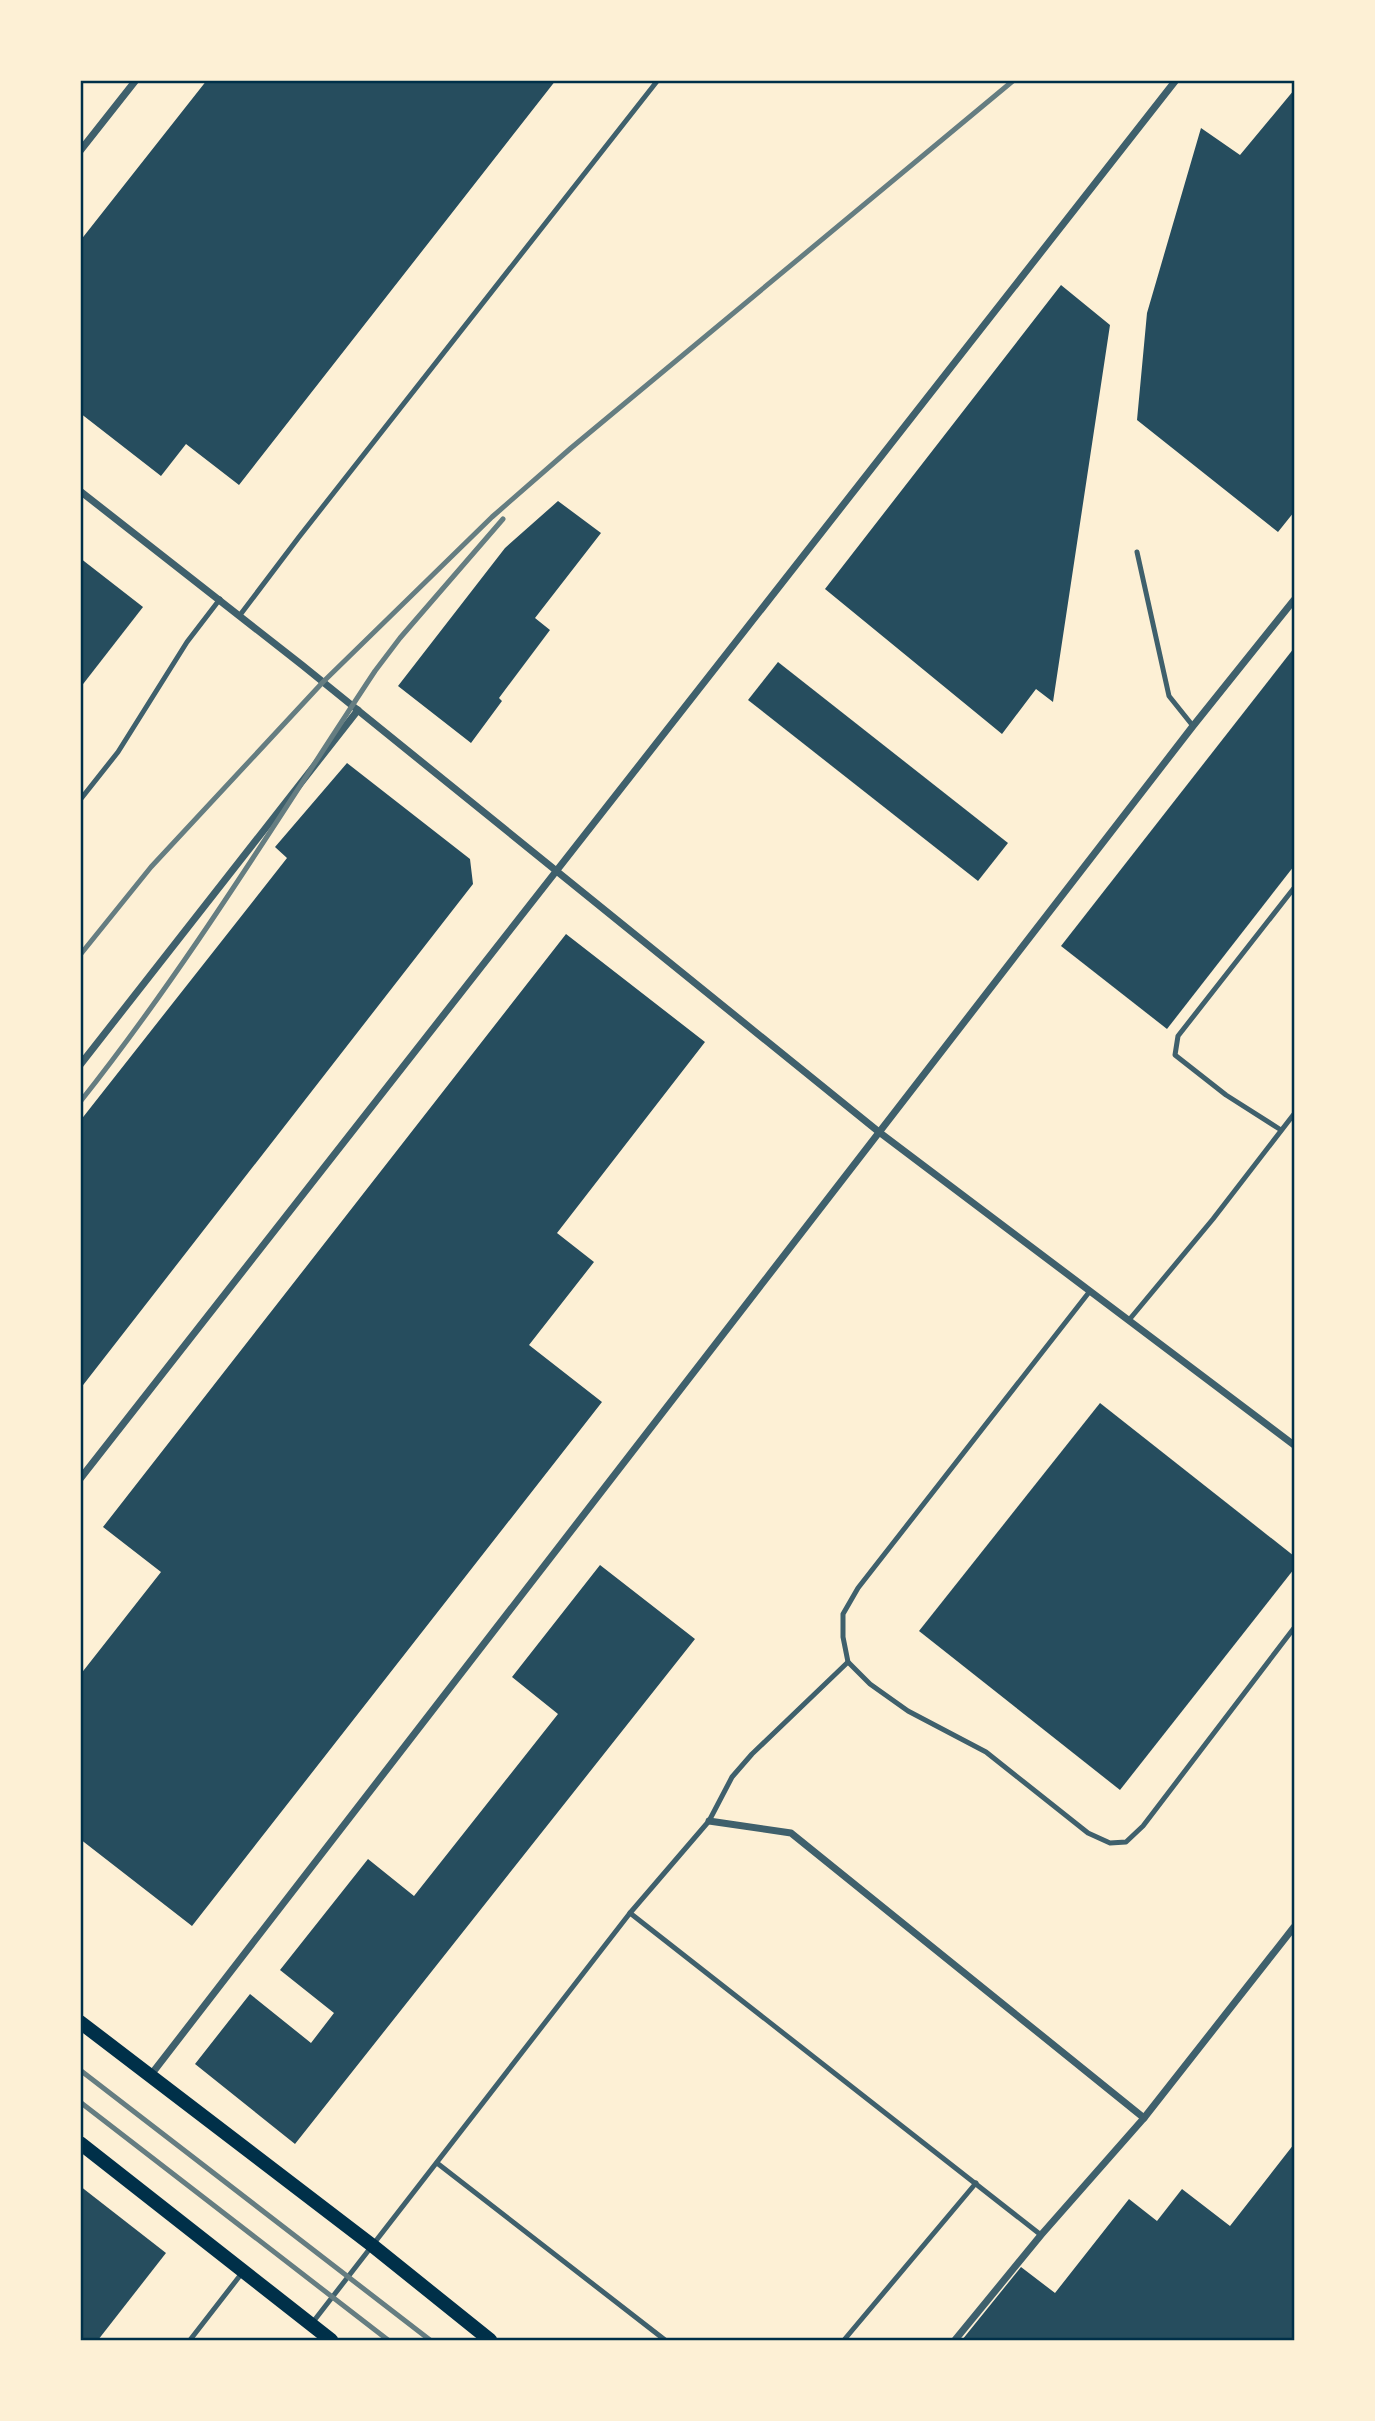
<svg xmlns="http://www.w3.org/2000/svg" width="1375" height="2421" font-family="'IBM Plex Serif',serif">
<style>
.building{fill:#264d5e}
.lines{fill:none;stroke-linecap:round;stroke-linejoin:round}
.service{stroke:#3f606c;stroke-width:5}
.minor{stroke:#3f606c;stroke-width:7}
.secondary{stroke:#003049;stroke-width:14}
.rail{stroke:#657d81;stroke-width:5}
.neatline{fill:none;stroke:#003049;stroke-width:2.5}
</style>
<rect width="100%" height="100%" fill="#fdf0d5"/>
<g class="building">
<path d="M207,80H556L239,485L186,444L161,476L80,413V241Z"/>
<path d="M1294,90V512L1278,532L1137,420L1147,313L1201,128L1240,155Z"/>
<path d="M1061,285L1110,325L1053,702L1036,689L1002,734L825,589Z"/>
<path d="M558,501L601,533L535,618L550,630L499,698L502,701L471,743L398,686L505,548Z"/>
<path d="M80,558L143,607L80,688Z"/>
<path d="M1294,648V866L1167,1029L1061,946Z"/>
<path d="M778,662L1008,843L978,881L748,700Z"/>
<path d="M347,763L470,859L473,884L80,1389V1121L287,858L275,847Z"/>
<path d="M566,934L705,1042L557,1233L594,1262L529,1345L602,1402L192,1926L80,1839V1675L161,1572L103,1527Z"/>
<path d="M1100,1403L1294,1556V1569L1120,1790L919,1631Z"/>
<path d="M600,1565L695,1639L295,2144L195,2064L250,1994L311,2043L334,2013L280,1970L368,1859L414,1896L558,1714L512,1677Z"/>
<path d="M1294,2144V2340H962L1021,2267L1055,2293L1129,2199L1157,2221L1182,2189L1230,2226Z"/>
<path d="M80,2186L166,2253L98,2340H80Z"/>
</g>
<g class="lines">
<g class="service">
<path d="M1137,552L1169,696L1193,726"/>
<path d="M240,615L299,537L658,80"/>
<path d="M80,800L118,752L187,642L220,599"/>
<path d="M1281,1130L1226,1095L1175,1055L1178,1036L1294,888"/>
<path d="M1090,1291L858,1588L843,1614V1637L848,1662L870,1684L908,1711L986,1752L1088,1833L1110,1843L1126,1842L1143,1826L1294,1628"/>
<path d="M1129,1320L1213,1219L1294,1114"/>
<path d="M630,1913L709,1821L732,1777L752,1754L848,1662"/>
<path d="M437,2163L665,2340"/>
<path d="M313,2322L630,1913L1041,2235"/>
<path d="M190,2340L242,2273"/>
<path d="M844,2340L976,2183"/>
</g>
<g class="minor">
<path d="M80,151L136,80"/>
<path d="M80,491L302,665L879,1132L1294,1445"/>
<path d="M80,1065L358,710"/>
<path d="M80,1479L1176,80"/>
<path d="M709,1821L791,1833L1144,2118"/>
<path d="M150,2076L1193,726L1294,600"/>
<path d="M955,2340L1041,2235L1144,2118L1294,1927"/>
</g>
<g class="secondary">
<path d="M80,2022L373,2246L490,2340"/>
<path d="M80,2143L331,2340"/>
</g>
<g class="rail">
<path d="M80,955L151,867L323,682L492,517L571,448L1014,80"/>
<path d="M80,1102C188,966 279,816 375,671L400,638L503,519"/>
<path d="M80,2070L430,2340"/>
<path d="M80,2102L388,2340"/>
</g>
</g>
<rect width="1375" height="2421" fill="none" stroke="#fdf0d5" stroke-width="164"/>
<rect x="82" y="82" width="1211" height="2257" class="neatline"/>
</svg>
